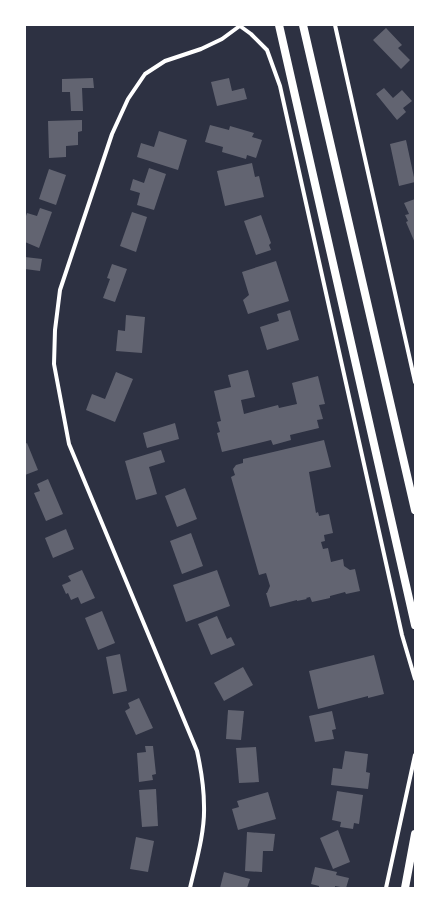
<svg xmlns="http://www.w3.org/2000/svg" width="440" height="913" font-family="Arial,sans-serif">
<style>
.building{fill:#626471}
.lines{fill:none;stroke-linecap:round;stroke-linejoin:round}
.minor{stroke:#fff;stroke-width:4}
.secondary{stroke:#fff;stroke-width:8}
</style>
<rect width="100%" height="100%" fill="#2d3142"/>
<g class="building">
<path d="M386,28L402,45L398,48L410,60L401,69L373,40Z"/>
<path d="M93,78L94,88H82L83,111H71L70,92H62V79Z"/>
<path d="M229,78L232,91L244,88L247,99L217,106L211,82Z"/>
<path d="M384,88L393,98L402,90L412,101L403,108L406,112L397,120L376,94Z"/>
<path d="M82,120V131L78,132V145L66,146V157L49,158L48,121Z"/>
<path d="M210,125L229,130L230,126L254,133L252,137L262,140L256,158L247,155L246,159L222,152L223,147L205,142Z"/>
<path d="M159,131L187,140L178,170L137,157L141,143L154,147Z"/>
<path d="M406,140L415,182L399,186L390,144Z"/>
<path d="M252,163L255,177L259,176L264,197L225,206L217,171Z"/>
<path d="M149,168L166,174L154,210L137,205L140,193L130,190L133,179L144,183Z"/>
<path d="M49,169L66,175L56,205L39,199Z"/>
<path d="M415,199V243L406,222L408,221L405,215L409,214L404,203Z"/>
<path d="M40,208L52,212L39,248L25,242V219L27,213L37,216Z"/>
<path d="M132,212L147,217L136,252L120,246Z"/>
<path d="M261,215L271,243L269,245L271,250L256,255L244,221Z"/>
<path d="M25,257L42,259L40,271L25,269Z"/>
<path d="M276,261L289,301L248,314L243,300L249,295L242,272Z"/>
<path d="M112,264L127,269L115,302L103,298L110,279L107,278Z"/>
<path d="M290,310L299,340L267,350L260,327L279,321L277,314Z"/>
<path d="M126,315L145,317L142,353L116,351L118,330L125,331Z"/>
<path d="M248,370L255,397L241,400L244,414L278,405L279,408L297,404L292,383L318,376L325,404L319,405L323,419L317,420L319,428L290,435L291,440L273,445L271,440L222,452L217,433L220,432L217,422L221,421L214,391L231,387L228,375Z"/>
<path d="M116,372L133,379L115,422L86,410L92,394L105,399Z"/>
<path d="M175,423L179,439L147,448L143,433Z"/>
<path d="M324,440L331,467L309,472L316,513L318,512L319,516L329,514L333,533L324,535L325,541L321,542L323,549L328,548L331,562L343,559L344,566L350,570L355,569L360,591L346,594L345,592L330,596V598L312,602L310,597L306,598L307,599L297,601V600L270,607L266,593H267L270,586L266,573L259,575L231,477L235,475L233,469L236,465L243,463V459Z"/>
<path d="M27,443L38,470L25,475V444Z"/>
<path d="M161,450L165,462L149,467L157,494L136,500L125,461Z"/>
<path d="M48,479L63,514L46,521L34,493L40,491L37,484Z"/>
<path d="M185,488L197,519L177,527L165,496Z"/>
<path d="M66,529L74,549L53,558L45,538Z"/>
<path d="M191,533L203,566L182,574L170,541Z"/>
<path d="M82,570L95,598L81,604L78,597L71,600L68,593L66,594L62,585L71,581L68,576Z"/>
<path d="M217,570L230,606L186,622L173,585Z"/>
<path d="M102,611L115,643L98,650L85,618Z"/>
<path d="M217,616L227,639L231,637L235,645L211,655L198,624Z"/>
<path d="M120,654L127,691L113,694L106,657Z"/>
<path d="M374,655L384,694L368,698V696L318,709L309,671Z"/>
<path d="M243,667L253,685L224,701L214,683Z"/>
<path d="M139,698L153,728L136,735L125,711L130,708L128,703Z"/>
<path d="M228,710L244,711L241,740L226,739Z"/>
<path d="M332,711L336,729L332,730L334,739L315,742L309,716Z"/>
<path d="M145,746H153L156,774L152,775L153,780L139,782L137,753L146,752Z"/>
<path d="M256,747L259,782L239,783L236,748Z"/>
<path d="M345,751L368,754L366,772L370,773L368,789L331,785L333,768L342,769Z"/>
<path d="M156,789L158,826L142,827L139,790Z"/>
<path d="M337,791L363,795L359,824L354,823L353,829L340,827L341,822L332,820Z"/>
<path d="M268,792L276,819L238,830L232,809L239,807L237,801Z"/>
<path d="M338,830L350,862L333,869L320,838Z"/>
<path d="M247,832L275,834L273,851H263L262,872L245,871Z"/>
<path d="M136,837L154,841L148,872L130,869Z"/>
<path d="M315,867L337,872L336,875L349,878L346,888L335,886V888H319V886L311,884Z"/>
<path d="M224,872L250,879L247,888H220Z"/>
</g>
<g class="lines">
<g class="minor">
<path d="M335,25L415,382"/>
<path d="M240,26L251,34L267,50L280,86L402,635L415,679"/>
<path d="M190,888C196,862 205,832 204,806C204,787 201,769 197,751L69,444L54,364L55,330L60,290L112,134L128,99L145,74L165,61L201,49L222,39L241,25"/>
<path d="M386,888L415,755"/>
</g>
<g class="secondary">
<path d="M279,25L415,625"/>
<path d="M303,25L415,510"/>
<path d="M405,888L415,834"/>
</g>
</g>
<rect width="440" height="913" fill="none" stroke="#ffffff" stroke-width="52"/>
</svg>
